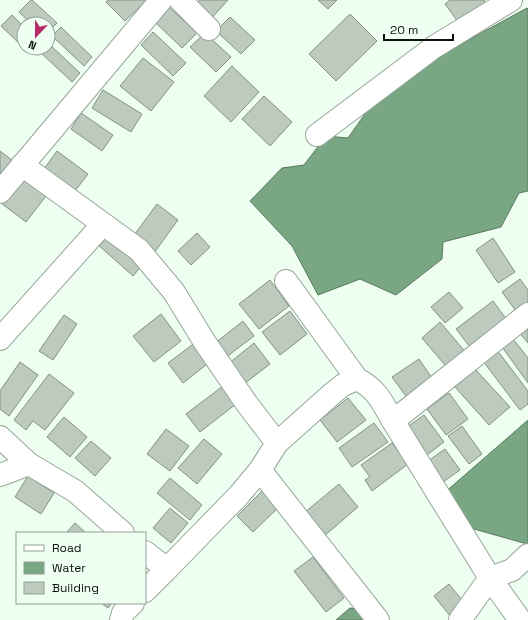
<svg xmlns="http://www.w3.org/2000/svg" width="528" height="620" font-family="'Space Grotesk',sans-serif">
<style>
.water{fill:#7aa783;stroke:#597a60}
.building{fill:#bccbbe;stroke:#839285}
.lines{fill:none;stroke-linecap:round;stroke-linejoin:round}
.minor-casing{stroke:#97a69a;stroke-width:24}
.minor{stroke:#fff;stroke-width:22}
</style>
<rect width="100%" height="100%" fill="#eefef0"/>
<g class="water">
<path d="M527,8L528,9V191L519,193L501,227L443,242L442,259L396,295L360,279L318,295L292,246L250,201L282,168L304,165L326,136L348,138L379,94L406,74Z"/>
<path d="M528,420V544H527L474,529L443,494Z"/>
<path d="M350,608L356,609L365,620H336Z"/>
</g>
<g class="building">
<path d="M31,0H32L57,23L48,32V24H32L19,12Z"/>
<path d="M108,0H147L125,21L106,2Z"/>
<path d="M200,0H228L209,21L194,7Z"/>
<path d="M318,0H337L328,9Z"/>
<path d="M450,0H484L488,6L461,26L445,4Z"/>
<path d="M169,7L197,33L182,48L155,22Z"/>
<path d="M350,14L377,41L336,81L309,54Z"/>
<path d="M12,15L24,27V48L1,26Z"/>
<path d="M230,17L255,40L241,54L216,31Z"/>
<path d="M61,27L92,57L84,66L52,36Z"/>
<path d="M153,32L186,63L173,76L141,45Z"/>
<path d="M205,33L231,57L216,72L190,47Z"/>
<path d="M48,43L80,73L72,82L39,51L41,48H48Z"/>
<path d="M143,58L174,82L151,111L120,86Z"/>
<path d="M232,66L259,92L231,122L204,96Z"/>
<path d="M103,90L142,114L131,132L92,108Z"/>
<path d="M264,96L292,122L270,146L242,119Z"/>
<path d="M81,113L113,135L102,151L71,129Z"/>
<path d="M0,151L12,160L0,176Z"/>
<path d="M57,151L88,174L72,195L41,173Z"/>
<path d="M21,177L46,196L26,222L1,203Z"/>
<path d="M157,204L178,220L154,253L132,238Z"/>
<path d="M107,232L143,264L133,276L96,243Z"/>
<path d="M197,233L210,247L191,265L178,251Z"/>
<path d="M493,238L515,272L498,283L476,250Z"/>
<path d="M520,279L528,290V303L516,311L502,292Z"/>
<path d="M270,280L289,306L259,329L239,304Z"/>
<path d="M449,292L463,308L445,323L431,307Z"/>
<path d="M493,301L507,320L470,347L456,329Z"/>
<path d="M290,311L307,334L280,355L262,332Z"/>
<path d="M161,314L181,341L154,362L133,336Z"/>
<path d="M64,315L77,324L53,360L39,351Z"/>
<path d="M243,321L254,336L225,358L214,344Z"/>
<path d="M440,322L468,355L450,371L422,338Z"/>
<path d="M528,323V343L518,331Z"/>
<path d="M513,339L528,358V383L502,347Z"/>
<path d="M196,342L211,361L183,383L168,363Z"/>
<path d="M254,343L270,364L244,384L228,364Z"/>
<path d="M497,350L528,391V404L520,410L483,361Z"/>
<path d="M419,359L434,381L408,399L392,377Z"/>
<path d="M20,362L38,375L9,416L0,409V391Z"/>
<path d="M475,369L510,407L489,425L455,387Z"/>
<path d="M49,374L74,393L45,430L33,421L26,430L14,420Z"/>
<path d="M223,386L236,404L200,432L186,414Z"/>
<path d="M449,393L468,419L446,435L427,409Z"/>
<path d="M348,398L366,420L337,442L320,420Z"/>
<path d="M424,415L444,442L423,458L403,430Z"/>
<path d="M64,417L87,437L70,457L47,437Z"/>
<path d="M374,423L388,442L352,467L339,448Z"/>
<path d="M462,426L482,454L469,464L448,436Z"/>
<path d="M166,429L189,446L170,471L147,454Z"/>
<path d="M204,439L222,454L197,484L178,468Z"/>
<path d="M91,441L111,458L95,476L75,458Z"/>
<path d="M392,443L408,464L372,491L365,480L370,477L361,465Z"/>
<path d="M445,449L460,470L443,482L428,461Z"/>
<path d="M28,476L54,493L41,514L15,497Z"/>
<path d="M170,478L202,505L190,520L157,493Z"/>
<path d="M339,484L358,507L323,537L304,513Z"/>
<path d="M264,489L281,505L253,532L237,516Z"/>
<path d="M170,508L188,523L171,543L153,528Z"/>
<path d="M75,523L86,533H66Z"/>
<path d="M313,557L344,598L326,612L294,571Z"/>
<path d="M449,584L466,605L451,617L434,596Z"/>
<path d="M101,603H112L108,608Z"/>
</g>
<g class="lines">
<g class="minor-casing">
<g id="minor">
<path d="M180,0L209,29"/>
<path d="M317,135L434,47L511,0"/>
<path d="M22,165L139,250L174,292L204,341L247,404L277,443"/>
<path d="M0,192L161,0"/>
<path d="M286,281L357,379"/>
<path d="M0,339L103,224"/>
<path d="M393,421L490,578L520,620"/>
<path d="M0,437L29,464"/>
<path d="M260,470L378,620"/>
<path d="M0,475L29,464L75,491L123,533"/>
<path d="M145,552L167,569L239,495L260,470L277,443L333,393L343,385L357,379C377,389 382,402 393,421L528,314"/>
<path d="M145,591L167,569"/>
<path d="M121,620L123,613L133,603"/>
<path d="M460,620L490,578L512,570L528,555"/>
</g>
</g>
<use href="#minor" class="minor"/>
</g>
<rect x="16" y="532" width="130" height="72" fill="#eefef0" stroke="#949f95"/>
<rect x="24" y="545" width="20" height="6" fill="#ffffff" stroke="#949f95"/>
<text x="52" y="552" font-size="12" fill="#0c110d">Road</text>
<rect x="24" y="562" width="20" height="12" fill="#7aa783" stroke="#949f95"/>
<text x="52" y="572" font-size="12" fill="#0c110d">Water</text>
<rect x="24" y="582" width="20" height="12" fill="#bccbbe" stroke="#949f95"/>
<text x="52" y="592" font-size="12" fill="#0c110d">Building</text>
<g transform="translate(36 36) rotate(202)"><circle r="19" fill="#eefef0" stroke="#949f95"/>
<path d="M0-3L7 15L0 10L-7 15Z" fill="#b62b66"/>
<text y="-6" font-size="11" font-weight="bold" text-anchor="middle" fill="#0c110d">N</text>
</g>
<path d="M384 34v6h69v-6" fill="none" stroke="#0c110d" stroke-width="2"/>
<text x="390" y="34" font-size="12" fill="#0c110d" stroke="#eefef0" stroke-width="3" paint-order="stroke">20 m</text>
</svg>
